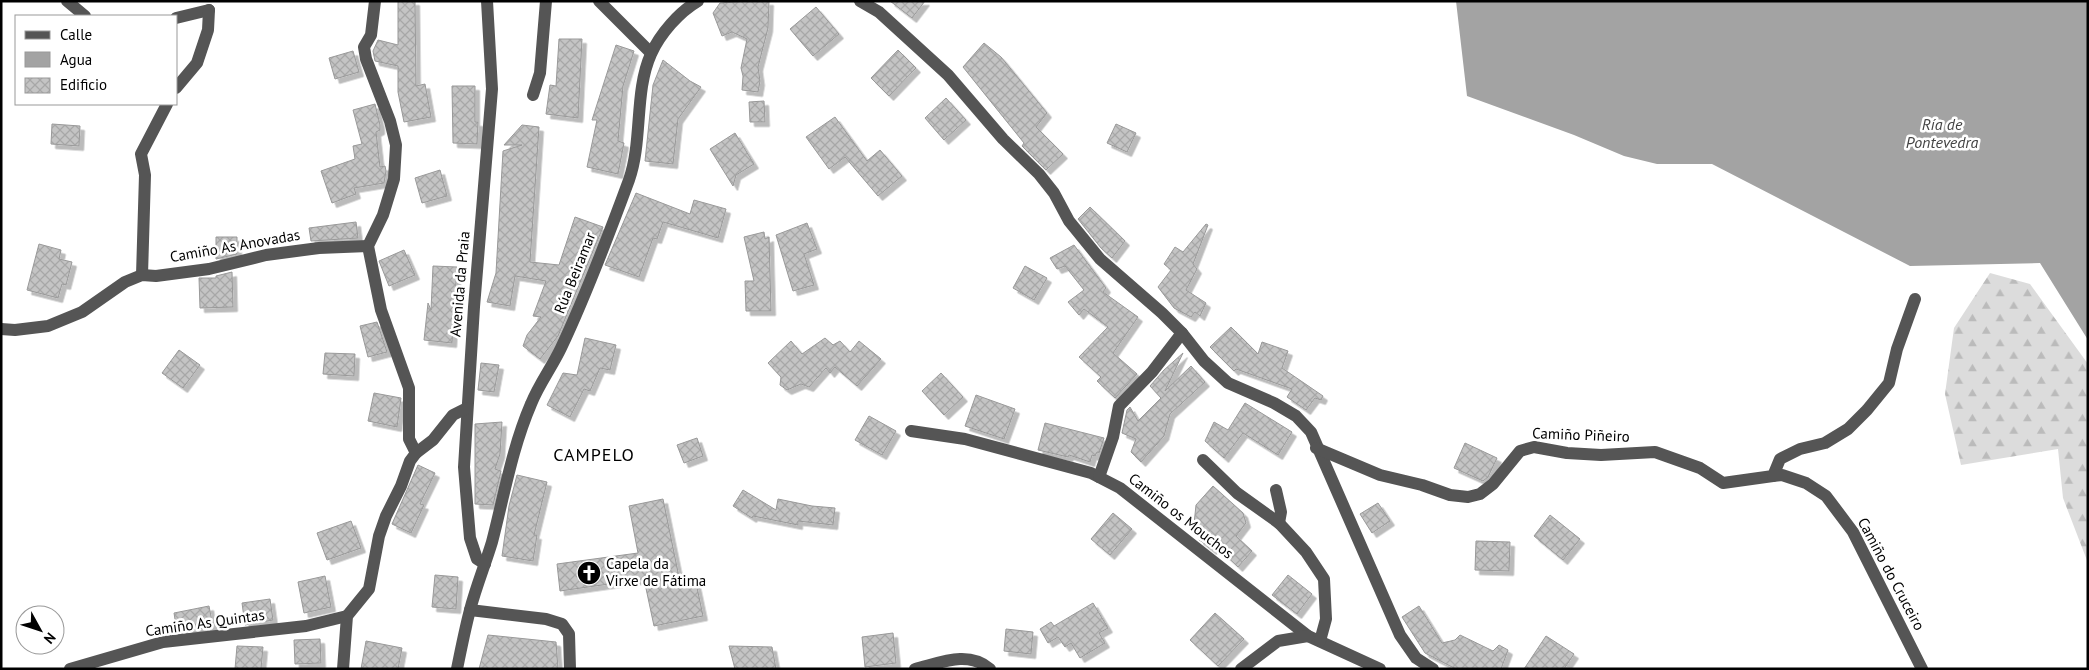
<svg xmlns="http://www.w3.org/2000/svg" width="2089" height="670" font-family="'PT Sans',sans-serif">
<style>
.forest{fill:url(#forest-firs)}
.water{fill:#a3a3a3}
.building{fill:url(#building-cross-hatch);stroke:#999;filter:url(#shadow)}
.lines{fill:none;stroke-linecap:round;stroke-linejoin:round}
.minor{stroke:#555;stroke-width:12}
.labels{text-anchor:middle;stroke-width:5;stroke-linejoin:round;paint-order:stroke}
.street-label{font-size:15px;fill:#000;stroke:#fff}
.poi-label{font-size:15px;fill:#000;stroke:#fff;text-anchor:start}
.water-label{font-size:16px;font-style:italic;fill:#444;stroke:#fff}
.quarter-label{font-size:18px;letter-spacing:1px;fill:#000;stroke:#fff}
</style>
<defs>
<pattern id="forest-firs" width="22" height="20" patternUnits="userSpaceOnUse" patternTransform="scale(1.25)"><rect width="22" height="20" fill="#dcdcdc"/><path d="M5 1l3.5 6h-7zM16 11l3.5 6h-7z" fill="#bbb"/></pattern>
<pattern id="building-cross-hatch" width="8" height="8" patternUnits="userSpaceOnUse" patternTransform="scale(1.25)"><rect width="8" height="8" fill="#c4c4c4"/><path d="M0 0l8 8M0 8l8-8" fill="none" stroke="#a7a7a7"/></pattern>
<filter id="shadow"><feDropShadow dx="4.5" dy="4.5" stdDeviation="0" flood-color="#0004"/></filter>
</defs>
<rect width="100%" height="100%" fill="#fff"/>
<path class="forest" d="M1990,273L2030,284L2088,364V563L2063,498L2058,449L1961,465L1945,394L1954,328Z"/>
<path class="water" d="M1456,1H2088V340L2040,263L1910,266L1712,164H1657L1624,156L1574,135L1467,96Z"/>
<g class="building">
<path d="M398,1H415L416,86L425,84L431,117L404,122L398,92V66L375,61L373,51L378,40L398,45Z"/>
<path d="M747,1H769L768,28L758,67L760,81L758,92L742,90L743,76L741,68L747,39L732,32L722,36L713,13L720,3Z"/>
<path d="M890,1H925L912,18Z"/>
<path d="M816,7L839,34L813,56L790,29Z"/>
<path d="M559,39H582L578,118L546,114L550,85L556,86Z"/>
<path d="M984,43L1001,57L1047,113L1036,127L1063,154L1046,170L1022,146L1024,143L963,67Z"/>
<path d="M616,45L634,51L623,86L618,141L624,143L618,174L587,167L597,120H592Z"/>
<path d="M898,50L916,68L889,96L871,78Z"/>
<path d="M353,51L359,72L335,79L329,58Z"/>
<path d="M663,60L690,81L701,87L678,119L673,164L645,161L653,85Z"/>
<path d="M452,86H475V122H478L477,144L453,143Z"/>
<path d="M946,98L966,120L944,140L925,118Z"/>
<path d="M764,101L765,122H750L749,102Z"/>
<path d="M375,104L380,125V130L376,132L380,167L385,166L386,171L384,183L354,188L356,194L332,203L321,171L355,159L353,146L362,144L353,110Z"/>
<path d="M835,117L867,161L880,150L902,176L878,196L845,157L829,169L806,137Z"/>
<path d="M52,124L80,126L79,146L51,144Z"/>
<path d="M1116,124L1136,133L1127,152L1107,143Z"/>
<path d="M522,125L539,127L530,262L559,265L575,217L603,227L558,336L540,359L523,346L527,335L541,317L533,316L546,281L515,276L510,306L487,302L496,273L503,151L522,145H504Z"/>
<path d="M735,133L754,164L736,175L733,186L710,149Z"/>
<path d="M440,170L447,196L422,203L415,178Z"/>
<path d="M636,193L690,214L694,200L726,209L718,238L663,222L657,239L653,238L639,277L605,265Z"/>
<path d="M1090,207L1125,241L1112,258L1101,248L1078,219Z"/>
<path d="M356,222L358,238L311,241L309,228Z"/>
<path d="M807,223L817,249L804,254L814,285L793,291L776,235Z"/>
<path d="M1206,224L1208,225L1193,264L1197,269L1186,290L1206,303L1200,316L1195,312L1191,317L1174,308L1158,287L1171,270L1164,264L1175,247L1183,252Z"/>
<path d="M764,232L765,239L769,237L771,311H746L745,281H754L744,237Z"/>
<path d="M216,237H237V254L216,259Z"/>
<path d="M39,244L61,250L59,259L72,262L66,285L62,284L58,298L27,290Z"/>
<path d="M1074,245L1106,288L1103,292L1138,317L1113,353L1137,374L1115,398L1097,381L1101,377L1079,357L1108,327L1084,309L1079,315L1068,302L1084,290L1065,266L1057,269L1050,258Z"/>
<path d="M404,250L415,275L389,286L379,261Z"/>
<path d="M433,266L457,267L452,343L424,340L428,303L431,310Z"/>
<path d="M1025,266L1047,278L1034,300L1013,288Z"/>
<path d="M232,272L233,307L200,308L199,278H216V276Z"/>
<path d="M377,322L387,352L368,357L360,326Z"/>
<path d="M1231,327L1258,354L1262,342L1288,351L1282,368L1323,396L1321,400L1315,398L1306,410L1287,397L1292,389L1236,369L1234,371L1210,347Z"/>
<path d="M585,338L616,345L610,370L600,368L590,391L584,389L570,417L547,405L563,373L577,375Z"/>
<path d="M825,338L833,345L840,341L850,352L859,341L881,359L857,386L835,367L830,373L826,368L809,387L801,384L787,390L780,385L781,377L768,363L791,341L802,354Z"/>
<path d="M179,350L200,365L183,388L162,373Z"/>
<path d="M325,353L355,354L354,376L323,374Z"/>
<path d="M1183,353L1165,391L1191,366L1205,382L1170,414L1164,436L1141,462L1131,452L1136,439L1122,433L1127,410L1130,407L1138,421L1161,398L1150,386L1164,370Z"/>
<path d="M481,363L499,365L494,392L478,390Z"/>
<path d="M941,373L963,397L944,415L922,391Z"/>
<path d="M374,393L401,398L397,427L368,421Z"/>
<path d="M976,395L1015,409L1004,439L965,426Z"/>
<path d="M1245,403L1292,432L1278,455L1243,433L1224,458L1205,441L1214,422L1228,430Z"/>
<path d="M869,416L896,431L882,455L855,440Z"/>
<path d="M502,422L500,454L495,469L501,471L493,505L475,504V424Z"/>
<path d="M1045,423L1104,438L1099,453L1097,452L1095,456L1092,455L1090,462L1069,455L1068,457L1038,450Z"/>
<path d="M697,438L703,456L684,463L677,445Z"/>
<path d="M1465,443L1497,458L1488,477L1483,481L1454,468Z"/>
<path d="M418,465L435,473L420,504L424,505L411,533L392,524Z"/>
<path d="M517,475L547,482L534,535H537L533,561L502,556L509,506Z"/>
<path d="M1213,486L1243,513L1246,523L1236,536L1252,551L1238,567L1216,546L1212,550L1201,541L1199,540L1206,530L1194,524L1196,505Z"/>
<path d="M743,490L776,510L778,499L812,506L835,508L833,525L798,521V525L753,516L752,518L733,506Z"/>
<path d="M663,499L680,582L695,578L703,616L654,626L644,579L560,591L557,564L638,553L629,506Z"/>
<path d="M1378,503L1390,521L1372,533L1360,514Z"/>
<path d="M1113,513L1132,529L1110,555L1091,539Z"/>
<path d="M1550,515L1580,539L1563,560L1534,536Z"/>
<path d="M351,521L361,548L327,560L317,533Z"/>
<path d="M1476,541L1510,542L1509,571L1475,570Z"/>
<path d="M435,575L458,577L456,609L432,607Z"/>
<path d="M1288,575L1312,594L1297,614L1272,595Z"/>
<path d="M325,576L331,607L304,613L298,582Z"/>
<path d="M270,599L273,620L245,625L242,603Z"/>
<path d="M1093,603L1108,628L1099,633L1105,643L1080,658L1071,643L1065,647L1058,637L1048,643L1040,629L1051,622L1054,626Z"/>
<path d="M209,606L213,627L177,632L174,613Z"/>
<path d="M1419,606L1442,643L1455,640L1460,635L1493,651L1499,645L1508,650L1501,669H1456L1425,653L1402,617Z"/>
<path d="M1215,613L1244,639L1218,666L1190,640Z"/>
<path d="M1006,629L1033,632L1031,654L1004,651Z"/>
<path d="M893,633L896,663L865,667L862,637Z"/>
<path d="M488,635L556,642L558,669H479Z"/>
<path d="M1546,636L1574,654L1564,669H1524Z"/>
<path d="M320,639L321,663L295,664L294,640Z"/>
<path d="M366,641L402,648L398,669H361Z"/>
<path d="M237,646L263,647L261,669H235Z"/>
<path d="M729,646L772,647L776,669H735Z"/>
</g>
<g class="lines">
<g class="minor">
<path d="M67,1L85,16"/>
<path d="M375,1L371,35L364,47L366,59L390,121L396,145L394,179L383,215L368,246L381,310L409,388V439L416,453"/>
<path d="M599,1L651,53"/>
<path d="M860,1L879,12L948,75L1003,139L1039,174L1054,193L1069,221L1100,259L1162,313L1182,333L1204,361L1228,383L1274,403L1296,416L1311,432L1400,635L1416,658L1433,669"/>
<path d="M176,18L209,10"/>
<path d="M176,88L197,63L208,30L209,10"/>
<path d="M533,95L540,73L546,1"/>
<path d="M142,275L145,175L141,154L167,104"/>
<path d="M1,329L15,330L48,326L82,312L125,282L142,275L156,276L209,269L266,255L319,248L368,246"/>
<path d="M911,431L965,439L1091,473L1120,488L1308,636L1380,669"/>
<path d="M1316,448L1380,475L1422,485L1450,495L1468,497L1480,494L1493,484L1520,451L1534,447L1567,453L1601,455L1655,452L1700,468L1723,483L1773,476L1780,459L1800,449L1825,443L1848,429L1867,410L1889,383L1897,349L1915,299"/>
<path d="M1203,460L1237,493L1279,523L1306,552L1324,579L1326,619L1320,641"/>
<path d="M1773,476L1782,475L1806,483L1826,496L1853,532L1922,669"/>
<path d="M1099,477L1113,437L1119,406L1152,372L1182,333"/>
<path d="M1276,490L1281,512L1279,523"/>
<path d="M485,564L477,559L470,538L464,467L474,307L492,89L487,1"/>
<path d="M470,610L546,619L562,624L569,634L570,669"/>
<path d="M70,669L163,642L306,626L347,616"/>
<path d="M343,669L347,616L369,589L379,536L386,516L401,486L410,461L416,453L433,440L453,415L467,408"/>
<path d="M457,669C461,649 465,629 470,610C476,587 485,565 492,542C504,496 512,448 531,404C539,384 552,367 561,348C587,293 608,237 629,180C643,140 634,92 651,54C660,34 679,12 698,1"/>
<path d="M915,669C940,663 968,650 990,669"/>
<path d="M1241,669L1278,641L1308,636"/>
</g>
</g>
<defs>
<g id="church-disc" transform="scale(1.25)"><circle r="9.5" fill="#000" stroke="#fff"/><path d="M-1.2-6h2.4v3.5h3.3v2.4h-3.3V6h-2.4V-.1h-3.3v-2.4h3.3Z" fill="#fff"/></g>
</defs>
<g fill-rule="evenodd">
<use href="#church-disc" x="589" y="573"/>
</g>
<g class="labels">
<g class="street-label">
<text transform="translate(235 246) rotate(-10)" y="5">Camiño As Anovadas</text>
<text transform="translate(575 273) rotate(-68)" y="5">Rúa Beiramar</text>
<text transform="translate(460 284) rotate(-85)" y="5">Avenida da Praia</text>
<text transform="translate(1581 435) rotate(2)" y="5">Camiño Piñeiro</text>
<text transform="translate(1181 516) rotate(38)" y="5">Camiño os Mouchos</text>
<text transform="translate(1891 574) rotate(62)" y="5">Camiño do Cruceiro</text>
<text transform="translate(205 623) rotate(-8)" y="5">Camiño As Quintas</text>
</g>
<g class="poi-label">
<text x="606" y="569">Capela da<tspan x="606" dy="17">Virxe de Fátima</tspan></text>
</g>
<g class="water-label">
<text x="1942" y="130">Ría de<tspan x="1942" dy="18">Pontevedra</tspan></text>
</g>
<g class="quarter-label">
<text x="594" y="461">CAMPELO</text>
</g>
</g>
<rect width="2089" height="670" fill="none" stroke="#000000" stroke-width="5"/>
<rect x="15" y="15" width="162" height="90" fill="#ffffff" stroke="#999999"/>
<rect x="25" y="31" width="25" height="8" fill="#555555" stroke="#999999"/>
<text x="60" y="40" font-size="15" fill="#000000">Calle</text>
<rect x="25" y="52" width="25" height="15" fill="#a3a3a3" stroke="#999999"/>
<text x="60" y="65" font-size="15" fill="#000000">Agua</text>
<rect x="25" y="78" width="25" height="15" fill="url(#building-cross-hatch)" stroke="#999999"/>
<text x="60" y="90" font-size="15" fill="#000000">Edificio</text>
<g transform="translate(40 630) rotate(130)"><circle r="24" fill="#ffffff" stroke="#999999"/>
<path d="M0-4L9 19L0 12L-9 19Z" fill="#000000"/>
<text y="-8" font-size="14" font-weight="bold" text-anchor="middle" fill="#000000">N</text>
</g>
</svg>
